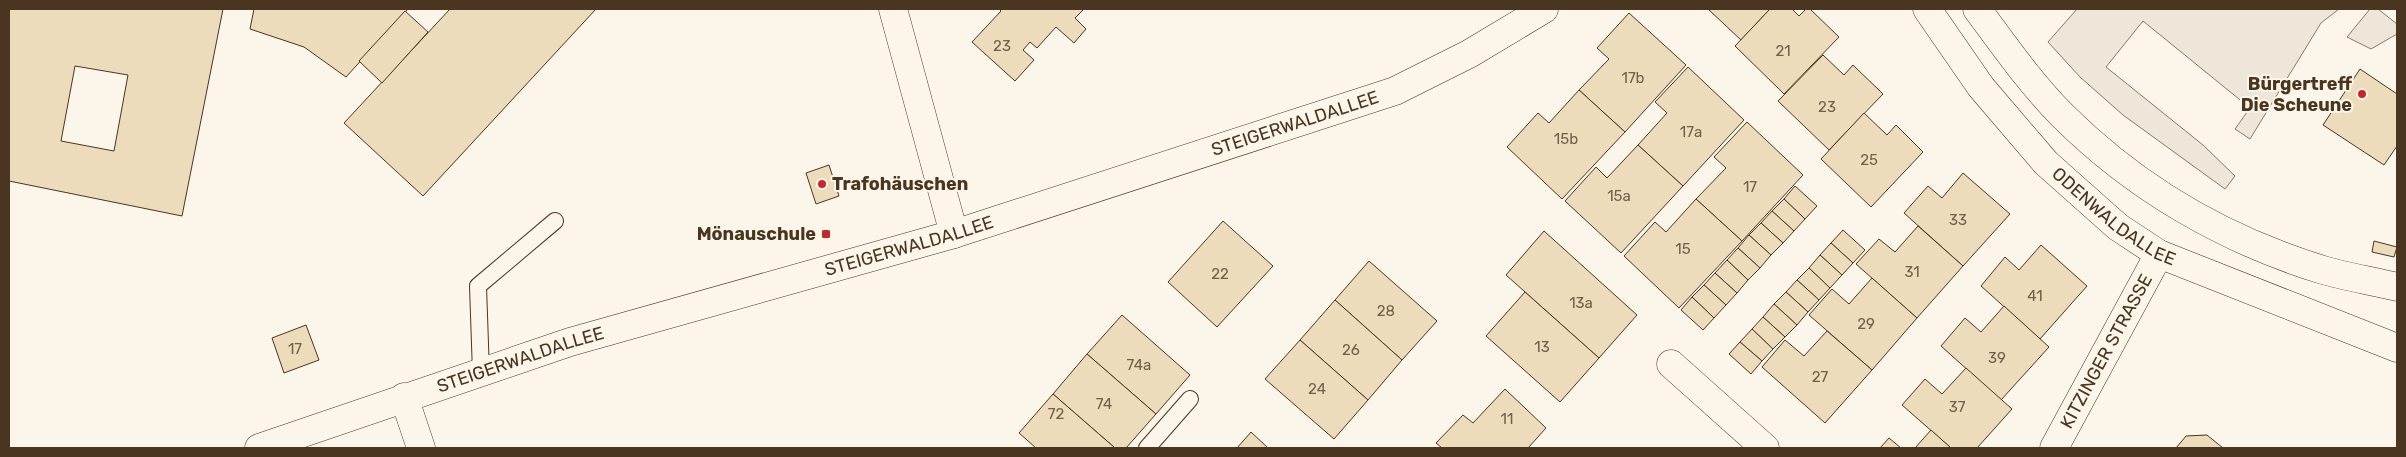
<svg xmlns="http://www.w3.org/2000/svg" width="2406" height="457" font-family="Rubik,sans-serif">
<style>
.green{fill:#ede6d9;stroke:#887966}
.building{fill:#ecdcbc;stroke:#4a3520;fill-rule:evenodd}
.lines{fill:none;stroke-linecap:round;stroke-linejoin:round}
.lane-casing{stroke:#4a3520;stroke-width:18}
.street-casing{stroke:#4a3520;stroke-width:29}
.lane{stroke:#fbf6e9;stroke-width:16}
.street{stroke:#fbf6e9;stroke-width:28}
.poi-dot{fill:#c62828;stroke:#fbf6e9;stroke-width:2}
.labels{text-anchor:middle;stroke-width:4;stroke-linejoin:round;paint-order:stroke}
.number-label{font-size:15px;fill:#725f47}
.poi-label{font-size:18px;font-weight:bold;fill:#4a3520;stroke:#fbf6e9;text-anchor:end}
.street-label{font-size:18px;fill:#4a3520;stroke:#fbf6e9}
</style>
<rect width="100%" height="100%" fill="#fbf6e9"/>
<g class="green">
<path d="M2077,9H2339L2321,23L2250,139L2235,129L2250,108L2143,21L2106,67L2203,145L2235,176L2225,189L2123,115L2080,77L2048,42Z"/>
<path d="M2370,9H2378L2397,24V34L2371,49L2347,37Z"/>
</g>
<g class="building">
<path d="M9,9H223L182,216L9,181ZM75,66L128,75L114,151L61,141Z"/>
<path d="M254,9H408L346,77L304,47L250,29Z"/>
<path d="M450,9H596L423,196L344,123Z"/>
<path d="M999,9H1084L1075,18L1086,29L1074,43L1056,27L1037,48L1030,42L1023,50L1034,60L1015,81L972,42L1001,11Z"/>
<path d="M1708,9H1770L1741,40Z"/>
<path d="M1770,9H1792L1799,16L1806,9H1810L1839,37L1784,94L1735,46Z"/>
<path d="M405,11L428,32L382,83L359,61Z"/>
<path d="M1629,13L1686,65L1625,132L1579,90L1609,59L1597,48Z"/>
<path d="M1823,55L1844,75L1853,65L1883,94L1829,150L1778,101Z"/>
<path d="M1688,67L1744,120L1683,186L1638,145L1667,113L1655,102Z"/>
<path d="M2360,69L2397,94V146L2384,165L2323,125Z"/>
<path d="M1579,90L1625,132L1562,199L1507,147L1538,113L1549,123Z"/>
<path d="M1864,113L1887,135L1896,125L1923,152L1871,207L1821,159Z"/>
<path d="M1747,122L1803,175L1742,241L1696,199L1726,168L1714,157Z"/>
<path d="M1638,145L1683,186L1621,253L1565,201L1596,167L1607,178Z"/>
<path d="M829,165L839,196L816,204L806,173Z"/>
<path d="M1963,173L2010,214L1963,266L1904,213L1928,186L1942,198Z"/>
<path d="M1795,186L1817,206L1805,219L1784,199Z"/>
<path d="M1696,199L1742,241L1679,308L1624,256L1655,222L1666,232Z"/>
<path d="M1784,199L1805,219L1794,231L1772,211Z"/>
<path d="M1772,211L1794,231L1783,243L1761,223Z"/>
<path d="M1223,221L1273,266L1217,327L1168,282Z"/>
<path d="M1761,223L1783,243L1771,255L1749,235Z"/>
<path d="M1918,226L1963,266L1917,318L1856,264L1879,239L1895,252Z"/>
<path d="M1843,230L1865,250L1853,263L1831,243Z"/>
<path d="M1544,231L1637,315L1599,358L1506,275Z"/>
<path d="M1749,235L1771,255L1760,268L1738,248Z"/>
<path d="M2374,241L2397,247L2394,257L2372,252Z"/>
<path d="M1831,243L1853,263L1842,275L1820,255Z"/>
<path d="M2041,245L2087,286L2040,339L1981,286L2005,257L2019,270Z"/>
<path d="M1738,248L1760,268L1748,280L1727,260Z"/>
<path d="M1820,255L1842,275L1830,288L1809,268Z"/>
<path d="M1727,260L1748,280L1737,293L1715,273Z"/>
<path d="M1369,261L1437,321L1402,360L1335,300Z"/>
<path d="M1809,268L1830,288L1819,300L1797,280Z"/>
<path d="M1715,273L1737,293L1726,305L1704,285Z"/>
<path d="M1872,278L1917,318L1872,370L1809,315L1832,289L1849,304Z"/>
<path d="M1797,280L1819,300L1808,312L1786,292Z"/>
<path d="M1704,285L1726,305L1714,318L1692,297Z"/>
<path d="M1525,292L1599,358L1560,402L1486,336Z"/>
<path d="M1786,292L1808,312L1797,325L1774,304Z"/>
<path d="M1692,297L1714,318L1703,330L1681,310Z"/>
<path d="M1335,300L1402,360L1368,400L1300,340Z"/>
<path d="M1774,304L1797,325L1785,337L1763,317Z"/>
<path d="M2004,306L2049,347L2001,400L1941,346L1965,318L1981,332Z"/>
<path d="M1122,315L1190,375L1156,414L1087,354Z"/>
<path d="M1763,317L1785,337L1773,349L1752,329Z"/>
<path d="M306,325L319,360L284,373L272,338Z"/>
<path d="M1752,329L1773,349L1762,361L1740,342Z"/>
<path d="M1827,331L1872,370L1825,423L1762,367L1785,340L1804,356Z"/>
<path d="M1300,340L1368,400L1334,439L1265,379Z"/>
<path d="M1740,342L1762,361L1751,374L1729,354Z"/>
<path d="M1087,354L1156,414L1126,448H1115L1053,394Z"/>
<path d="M1966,368L2012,409L1977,448H1951L1902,405L1925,379L1942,394Z"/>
<path d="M1505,389L1546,428L1528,448H1442L1436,443L1463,415L1473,423Z"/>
<path d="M1053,394L1115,448H1036L1019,433Z"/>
<path d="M1931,430L1951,448H1915Z"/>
<path d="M1251,432L1268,448H1237Z"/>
<path d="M2207,435L2223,448H2176L2186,436Z"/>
<path d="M1889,438L1901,448H1880Z"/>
</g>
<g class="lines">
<g class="lane-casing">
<g id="lane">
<path d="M481,373L478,286L555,221"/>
<path d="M1147,448L1190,399"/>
</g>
</g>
<g class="street-casing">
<g id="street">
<path d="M893,9L954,234"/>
<path id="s1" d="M1927,9L1981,87L2046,163L2118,227L2159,254L2397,348"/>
<path d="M1977,9C2004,45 2030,83 2062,115C2135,188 2225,240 2323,270C2347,277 2373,281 2397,287"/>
<path d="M1671,364L1765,448"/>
<path d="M404,397L421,448"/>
<path id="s2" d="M259,448L570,342L954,234L1395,91L1469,54L1544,9"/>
<path id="s3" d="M2054,448L2159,254"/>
</g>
</g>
<use href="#lane" class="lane"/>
<use href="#street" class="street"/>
</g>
<g class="poi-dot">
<circle cx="2362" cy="94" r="5"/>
<circle cx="822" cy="184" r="5"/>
<rect x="821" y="229" width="10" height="10" rx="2.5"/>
</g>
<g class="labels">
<g class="number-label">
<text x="1002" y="51">23</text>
<text x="1783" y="56">21</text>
<text x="1633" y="83">17b</text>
<text x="1827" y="112">23</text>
<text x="1691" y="137">17a</text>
<text x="1566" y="144">15b</text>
<text x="1869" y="165">25</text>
<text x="1750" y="192">17</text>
<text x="1619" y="201">15a</text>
<text x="1958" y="225">33</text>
<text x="1683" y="254">15</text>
<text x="1912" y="277">31</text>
<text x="1220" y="279">22</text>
<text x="2035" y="301">41</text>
<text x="1581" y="308">13a</text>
<text x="1386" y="316">28</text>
<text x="1866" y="329">29</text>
<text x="1542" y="352">13</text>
<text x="295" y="354">17</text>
<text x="1351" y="355">26</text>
<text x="1997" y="363">39</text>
<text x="1139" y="370">74a</text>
<text x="1820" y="382">27</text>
<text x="1317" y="394">24</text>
<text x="1104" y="409">74</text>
<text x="1957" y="412">37</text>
<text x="1056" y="419">72</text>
<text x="1507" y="424">11</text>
</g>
<g class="poi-label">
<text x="2352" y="90">Bürgertreff<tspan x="2352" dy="21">Die Scheune</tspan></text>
<text x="832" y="190" text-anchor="start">Trafohäuschen</text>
<text x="816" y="240">Mönauschule</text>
</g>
<g class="street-label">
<text dy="6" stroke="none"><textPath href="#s2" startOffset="1086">STEIGERWALDALLEE</textPath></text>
<text dy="6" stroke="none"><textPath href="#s1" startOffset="282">ODENWALDALLEE</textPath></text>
<text dy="6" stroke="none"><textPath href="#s2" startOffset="681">STEIGERWALDALLEE</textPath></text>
<text dy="6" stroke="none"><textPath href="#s3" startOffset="110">KITZINGER STRASSE</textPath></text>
<text dy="6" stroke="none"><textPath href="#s2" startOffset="276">STEIGERWALDALLEE</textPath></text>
</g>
</g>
<rect width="2406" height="457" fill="none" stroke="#4a3520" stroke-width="20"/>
</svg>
